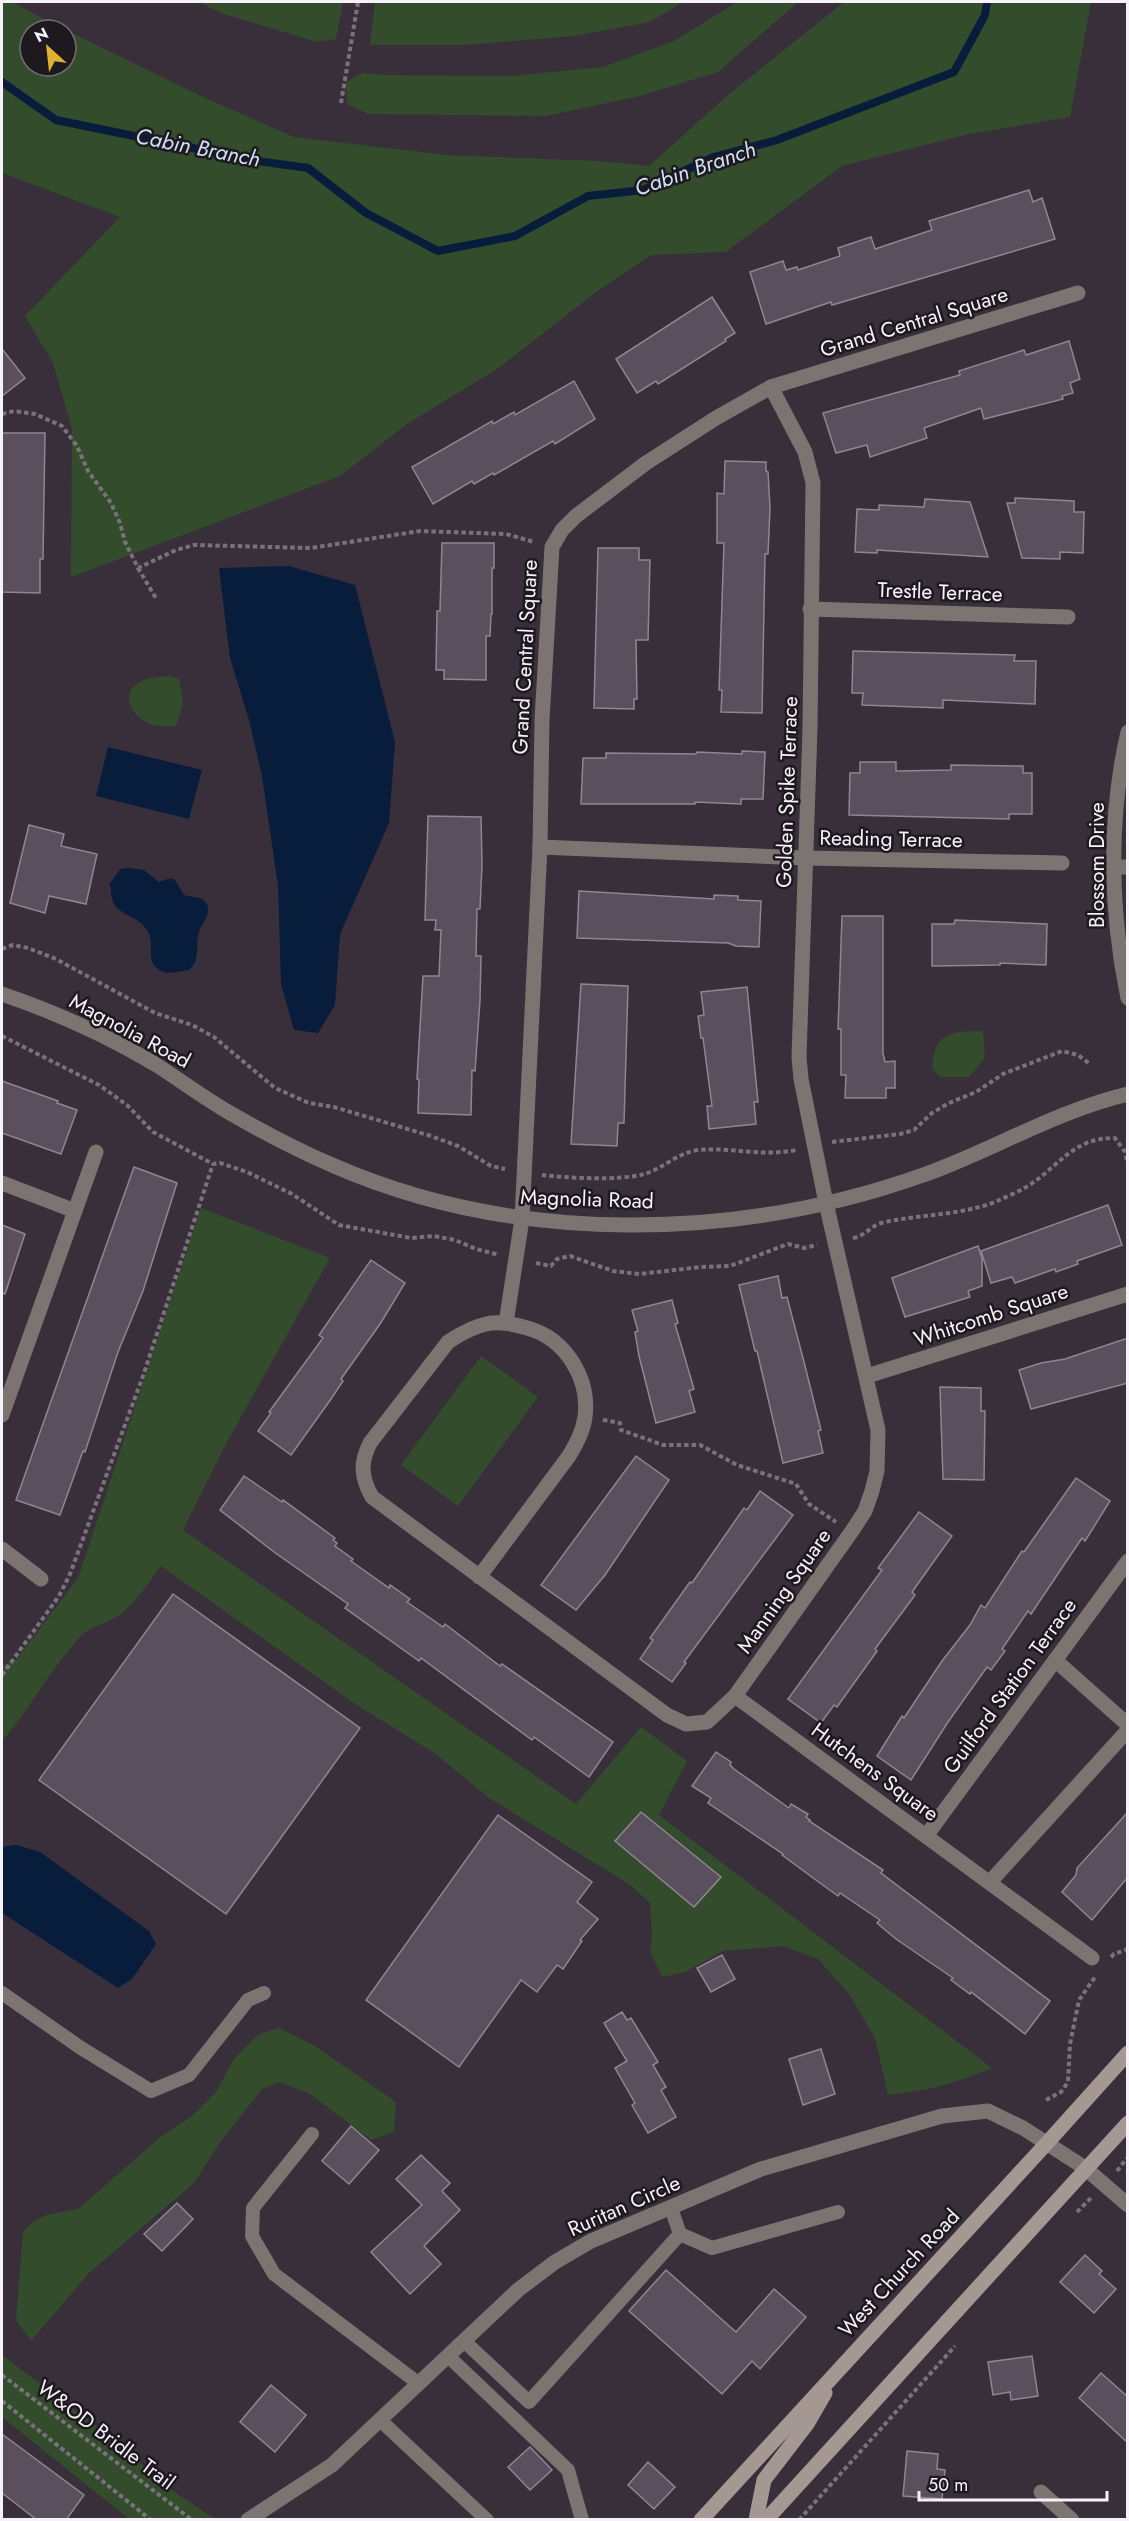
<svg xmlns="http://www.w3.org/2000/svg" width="1129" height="2521" font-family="Jost,sans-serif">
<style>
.green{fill:#324c2c}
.water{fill:#081c3c}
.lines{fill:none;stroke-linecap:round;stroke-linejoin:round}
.stream{stroke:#081c3c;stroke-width:8}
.building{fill:#5a4f5c;stroke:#918594;stroke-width:1.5}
.path{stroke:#7a717c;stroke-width:4;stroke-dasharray:4.5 3;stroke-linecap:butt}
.service{stroke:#7c7470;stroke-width:14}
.minor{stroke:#7c7470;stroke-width:15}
.tertiary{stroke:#7c7470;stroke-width:15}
.secondary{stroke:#a59892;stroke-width:15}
.labels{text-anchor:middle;stroke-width:5;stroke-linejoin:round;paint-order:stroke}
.street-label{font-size:21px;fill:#f7f1f9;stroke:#1d191e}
.water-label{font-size:22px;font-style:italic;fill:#d0e0f9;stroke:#1d191e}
</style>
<rect width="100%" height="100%" fill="#392f3b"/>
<g class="green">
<path d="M2,2H12L65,30H30V66H66V30L205,98L294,137L446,155L599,161L649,166L729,94L844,2H1091L1070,117L965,135L842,166L726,252L651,255L599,290L497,369L407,424L340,476L71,577L72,429L53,363L25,316L120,217L2,173Z"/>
<path d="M198,2H343L336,39L317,42L224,14Z"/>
<path d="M375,2H683L650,22L574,36L465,45H370Z"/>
<path d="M737,2H798L718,72L640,96L546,116L368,114L347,104L346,82L362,73L387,75L511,76L603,67L674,41Z"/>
<path d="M170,676L179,679L183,704L176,726C169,726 160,727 153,725C135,720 118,697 138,683C147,677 159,677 170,676Z"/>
<path d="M983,1031L985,1058L969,1077H940L932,1068C935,1031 950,1032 983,1031Z"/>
<path d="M201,1208L330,1258L227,1442L183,1530L576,1804L641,1727L687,1761L659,1815L992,2068C957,2083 926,2091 888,2095L875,2038L849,1994L818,1959L783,1946L723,1951L685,1972L662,1977L650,1951L652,1937L650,1903L629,1884L489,1798L433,1752L358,1706L161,1566C148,1583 137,1602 119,1615C107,1624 89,1626 79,1638C50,1670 30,1709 2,1741V1665L16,1660L78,1578Z"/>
<path d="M481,1356L538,1397L458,1506L401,1465Z"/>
<path d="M279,2028L315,2046L396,2102L394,2132L371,2140L310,2094L279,2082L262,2089L219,2144L194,2183L89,2273L31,2341L16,2320L23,2232L33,2222L46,2215L78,2209L158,2139L193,2115L216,2092L234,2059L259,2034Z"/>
<path d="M2,2355L116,2441L166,2486L215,2519H129L2,2417Z"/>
</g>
<g class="water">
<path d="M289,566L355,585L395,742L389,823L340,934L335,1005L318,1033L294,1030L281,984L278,886L262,776L249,720L230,658L219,568Z"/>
<path d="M108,747L202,770L189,819L96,796Z"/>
<path d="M129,868L144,870L159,882L171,878L175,880L184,895C192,898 205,895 208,907C210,915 203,922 200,929C194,943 202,959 189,970C180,971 166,976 158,969C146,960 154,946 149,934C139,910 109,920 111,887L109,885L120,869Z"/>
<path d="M16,1845L40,1852L149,1931L156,1944L132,1979L118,1988L2,1913V1847Z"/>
</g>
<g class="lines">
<path class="stream" d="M2,82L56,120L251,160L308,168L366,213L438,251L515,236L588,196L643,190L714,157L777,140L954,72L985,15L987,2"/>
</g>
<g class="building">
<path d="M1029,190L1033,202L1042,198L1055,239L832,305L831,302L766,324L750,272L783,261L786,270L797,267L798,270L840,256L838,248L871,237L875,249L932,230L929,221Z"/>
<path d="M712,297L735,333L725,339L726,341L658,384L656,381L637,393L616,359Z"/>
<path d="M1069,341L1080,379L1070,383L1073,393L1062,396L1063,399L984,419L981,408L924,428L927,438L870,457L867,445L836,453L823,413L960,375L959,371L1024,350L1026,355Z"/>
<path d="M2,349L25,378L2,396Z"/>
<path d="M574,381L595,419L555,444L553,441L494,475L493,473L474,484L472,481L433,504L412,467L492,421L493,424L514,412L515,415Z"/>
<path d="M2,433H45L43,559H40V593L2,592Z"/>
<path d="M725,461L766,462V471L768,472L770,508L768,554H765L762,713L721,712L722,690H719L724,543H717V493L724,494Z"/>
<path d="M1015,498L1074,501V512H1084L1083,553L1060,552V559L1022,558L1007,503H1015Z"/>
<path d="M925,499L970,502L988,557L877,550V553L855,552L857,509L879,510V505L924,507Z"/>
<path d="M442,543H494V568H492V614H491L490,636H486V680L444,679V670H436L437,611H440Z"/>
<path d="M598,548H639V560H650L648,640H636L637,699H634V709L594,708Z"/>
<path d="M853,651L1015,655L1014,661H1036L1035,704L943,700V708L862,705L863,693H852Z"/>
<path d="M742,751L765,752L763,799H741V804L695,802V804H581L583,758H606V753L696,754L697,752L742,754Z"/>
<path d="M860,762H896V771L951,770V765L1023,766V773H1032V814H1009V819L849,815L850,773H860Z"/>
<path d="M428,816L481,817L482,864L480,909H477L476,956H481L480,1000L475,1071L472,1070L471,1115L418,1113L419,1080L417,1079L423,976H439L441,930H435L436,920H425Z"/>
<path d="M29,825L64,834L61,846L97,854L86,904L49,896L45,913L10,903Z"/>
<path d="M579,891L714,899V895L738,896V900L761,901L759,947L736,946L728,943L577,938Z"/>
<path d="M842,916H883V1053L885,1062L895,1061V1088H886V1098H845L846,1075H841V1029H838Z"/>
<path d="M955,920L1047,924L1046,965L1000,963V965L932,966V924H954Z"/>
<path d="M581,984L628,986L624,1123H618L617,1146L571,1144Z"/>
<path d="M747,987L758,1102H754L756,1124L709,1129L707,1106H712L703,1038H701L698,1016L704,1015L701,992Z"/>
<path d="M2,1081L58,1101L57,1103L77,1110L61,1154L2,1133Z"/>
<path d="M134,1167L177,1183L143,1291L118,1352L85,1452L83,1451L60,1515L16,1500Z"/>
<path d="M1108,1205L1122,1245L1077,1261L1078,1264L1056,1272L1055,1269L1015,1283L1012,1277L991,1283L981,1251Z"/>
<path d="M2,1225L25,1234L5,1294L2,1293Z"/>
<path d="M978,1246L982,1258V1286L968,1291L970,1297L905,1317L892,1278Z"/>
<path d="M371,1260L405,1283L380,1324L341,1379L343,1381L331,1399L291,1455L258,1431L271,1413L269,1412L323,1338L319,1335Z"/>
<path d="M778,1276L782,1298L787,1297L804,1362L821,1430L818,1431L823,1453L783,1463L757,1351H755L739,1285Z"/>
<path d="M672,1300L678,1323L675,1324L694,1389L689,1391L695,1412L656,1423L639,1356L635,1332L638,1331L632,1310Z"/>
<path d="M1128,1338V1383L1031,1409L1019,1370L1041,1363L1065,1359Z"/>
<path d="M940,1387L981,1388V1411H985L984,1480L943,1479Z"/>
<path d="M636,1456L669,1480L605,1575L576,1610L541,1585Z"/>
<path d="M244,1476L282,1502L283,1500L335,1538L333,1540L337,1543L335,1546L353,1559L351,1561L389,1588L390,1585L410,1599L407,1602L443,1627L445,1624L500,1666L502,1664L613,1742L589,1777L534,1737L532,1740L421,1658L419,1661L345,1608L348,1604L274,1552L220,1510Z"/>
<path d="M1076,1478L1110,1501L1085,1541L1082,1538L1031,1614L1028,1611L1002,1649L1005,1651L991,1670L987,1667L948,1722L911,1780L877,1756L902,1716L904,1718L942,1661L970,1625L981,1605L985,1608L1022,1551L1024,1552Z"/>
<path d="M760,1491L793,1515L684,1662L686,1663L672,1682L640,1659L653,1640L650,1638L690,1582L692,1583L744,1508L747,1510Z"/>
<path d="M919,1512L952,1536L912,1592L915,1595L875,1649L877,1651L837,1707L834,1705L821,1723L788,1699L882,1570L878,1568Z"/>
<path d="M173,1594L360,1728L226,1914L39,1780Z"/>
<path d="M716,1752L731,1762L730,1765L734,1769L789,1808L791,1804L808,1814L806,1817L810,1820L809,1821L883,1870L881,1873L1050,2001L1025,2034L971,1992L970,1994L951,1980L953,1978L896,1939L877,1923L880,1920L840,1893L838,1896L820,1883L782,1855L783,1854L708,1803L711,1798L692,1786Z"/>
<path d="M641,1812L721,1877L694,1907L615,1841Z"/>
<path d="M1128,1812V1877L1092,1920L1062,1892L1076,1875L1077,1868Z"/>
<path d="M498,1815L592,1882L577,1902L598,1919L580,1940L582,1941L563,1969L557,1965L537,1992L521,1980L459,2067L366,2000Z"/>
<path d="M722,1955L735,1979L711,1992L697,1968Z"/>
<path d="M622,2012L627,2020L631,2018L658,2062L653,2065L666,2087L661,2090L676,2117L648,2133L632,2105L635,2103L615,2068L627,2061L604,2023Z"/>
<path d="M821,2049L835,2094L803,2105L789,2059Z"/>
<path d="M351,2126L379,2150L349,2184L322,2161Z"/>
<path d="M421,2155L450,2183L442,2191L460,2210L424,2246L441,2264L410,2294L371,2252L422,2205L396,2179Z"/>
<path d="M177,2203L193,2219L162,2251L144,2234Z"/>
<path d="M1085,2255L1102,2271L1099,2274L1116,2289L1094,2313L1060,2282Z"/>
<path d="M666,2270L736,2332L774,2289L806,2317L760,2369L752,2361L722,2394L629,2311Z"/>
<path d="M1032,2356L1038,2396L1011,2400L1010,2392L993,2395L988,2362Z"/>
<path d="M1101,2373L1128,2397V2443L1079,2398Z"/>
<path d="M271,2385L306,2415L275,2452L240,2422Z"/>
<path d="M2,2434L84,2495L66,2520H37L2,2493Z"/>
<path d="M530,2447L552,2470L530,2490L508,2467Z"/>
<path d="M907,2451L938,2454L937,2469L945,2470L942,2499L903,2496Z"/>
<path d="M648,2462L675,2487L654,2509L628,2485Z"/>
</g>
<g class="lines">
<g class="path">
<path d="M341,103L358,2"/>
<path d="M2,414L14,411L35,414L62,426L77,446L88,471L111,503L120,523L125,542L138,568L176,550L194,545L311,548L420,531L506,534L534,542"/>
<path d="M138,568L157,600"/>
<path d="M2,949L13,945L28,948L56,959L155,1013L192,1025L214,1037L275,1088L309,1103L334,1107L431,1136L458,1146L491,1166L505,1169"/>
<path d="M2,1036L99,1085L127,1105L153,1132L213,1164L220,1163L247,1172L292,1194L339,1225L411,1238L434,1236L455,1240L476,1249L499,1255"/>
<path d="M832,1142L900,1134L914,1130L932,1113L949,1103L976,1092L1003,1074L1062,1051L1078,1055L1090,1064"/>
<path d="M542,1175C566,1178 622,1181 644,1174C663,1169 678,1152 699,1150C731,1147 761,1157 796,1150"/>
<path d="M853,1238C865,1236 871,1226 881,1223C919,1214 958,1216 995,1202C1006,1197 1018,1192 1028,1186C1060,1166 1072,1138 1115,1138L1125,1152L1128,1165"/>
<path d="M536,1263L551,1266L557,1259L570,1256L613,1271L639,1274L701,1267L730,1266L788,1244L804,1248L817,1245"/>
<path d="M603,1420L620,1423L621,1430L663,1445H700L737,1465L796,1484L809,1504L836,1522"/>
<path d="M2,1675L59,1596L70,1574L143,1376L213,1164"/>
<path d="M1111,1957L1114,1954L1128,1949"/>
<path d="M1046,2100L1061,2092L1068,2082L1070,2044L1079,2000L1095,1977"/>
<path d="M1117,2171L1128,2157"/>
<path d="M1077,2212L1091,2198"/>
<path d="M2,2375L192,2520"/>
<path d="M2,2401L151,2520"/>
<path d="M799,2520L955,2346"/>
</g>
<g class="service">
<path d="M2,1993L81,2048L151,2091L189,2075L248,2000L264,1993"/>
<path d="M312,2134L253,2208L252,2236L274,2274L418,2383"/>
<path d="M680,2234L712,2248L838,2212"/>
<path d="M464,2341L529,2402L680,2234L671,2208"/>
<path d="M448,2356L568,2470L582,2520"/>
<path d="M380,2420L487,2520"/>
</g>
<g class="minor">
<path d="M810,609L1068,617"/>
<path d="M540,847L806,858L1062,863"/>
<path d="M1114,867H1128"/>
<path d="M2,1183L75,1211"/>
<path d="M506,1323L522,1219L540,847L542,720L552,547L562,530L576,516L646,463L716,418L771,387L1078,293"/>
<path d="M867,1376L1128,1294"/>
<path d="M2,1415L96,1152"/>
<path d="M2,1549L41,1579"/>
<path d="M479,1577L569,1456C576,1444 583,1432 585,1417C590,1378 565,1338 527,1328C513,1324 500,1321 486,1324C472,1327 460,1334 448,1342L370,1443C360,1463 361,1477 372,1497L667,1715L686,1724L707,1722L735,1696L852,1531L865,1511L872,1491L877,1471L878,1430L826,1203L801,1079L799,1057L810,729L813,483L805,452L771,387"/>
<path d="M1055,1660L1128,1725"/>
<path d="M735,1696L1092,1958"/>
<path d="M926,1836L1128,1561"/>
<path d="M990,1882L1128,1730"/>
<path d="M1041,2492L1072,2520"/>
<path d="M248,2520L332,2465L518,2290L555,2262L591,2241L761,2169L942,2116L988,2111L1023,2128L1085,2168L1128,2205"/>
</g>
<g class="tertiary">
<path d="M1128,732C1108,818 1110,912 1128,998"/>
<path d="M2,994C55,1012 106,1035 155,1064C180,1080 204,1098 230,1113C263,1132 297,1150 332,1165C517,1246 739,1241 926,1174C995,1149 1056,1111 1128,1094"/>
</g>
<g class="secondary">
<path d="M701,2520L1047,2143L1128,2053"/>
<path d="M756,2520L764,2480L807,2424L825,2393"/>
<path d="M766,2520L1128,2123"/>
</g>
</g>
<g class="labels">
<g class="street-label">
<text transform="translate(914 322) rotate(-17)" y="7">Grand Central Square</text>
<text transform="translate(940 592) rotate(2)" y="7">Trestle Terrace</text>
<text transform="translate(525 657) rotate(-87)" y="7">Grand Central Square</text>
<text transform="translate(787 792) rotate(-88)" y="7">Golden Spike Terrace</text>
<text transform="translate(891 839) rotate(1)" y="7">Reading Terrace</text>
<text transform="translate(1097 865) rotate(-90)" y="7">Blossom Drive</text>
<text transform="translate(130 1031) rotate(28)" y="7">Magnolia Road</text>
<text transform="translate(587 1199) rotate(2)" y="7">Magnolia Road</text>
<text transform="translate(991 1315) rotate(-18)" y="7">Whitcomb Square</text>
<text transform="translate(784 1591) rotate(-55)" y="7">Manning Square</text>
<text transform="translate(1010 1686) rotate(-54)" y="7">Guilford Station Terrace</text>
<text transform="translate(875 1772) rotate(36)" y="7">Hutchens Square</text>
<text transform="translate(624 2206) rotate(-24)" y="7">Ruritan Circle</text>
<text transform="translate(899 2273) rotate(-47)" y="7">West Church Road</text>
<text transform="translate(106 2435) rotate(37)" y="7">W&amp;OD Bridle Trail</text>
</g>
<g class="water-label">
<text transform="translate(198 147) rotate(11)" y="8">Cabin Branch</text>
<text transform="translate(695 168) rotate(-19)" y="8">Cabin Branch</text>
</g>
</g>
<rect width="1129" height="2521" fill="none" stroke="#f7f1f9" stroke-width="6"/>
<g transform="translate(48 48) rotate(333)"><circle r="28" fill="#1d191e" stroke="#746f76" stroke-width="1.5"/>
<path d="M0-4.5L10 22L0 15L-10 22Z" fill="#dfb034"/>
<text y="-9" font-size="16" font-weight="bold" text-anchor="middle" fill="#f7f1f9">N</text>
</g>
<path d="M919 2491v9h188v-9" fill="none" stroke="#f7f1f9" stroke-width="3"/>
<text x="928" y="2491" font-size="18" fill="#f7f1f9" stroke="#1d191e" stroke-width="4.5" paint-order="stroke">50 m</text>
</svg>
